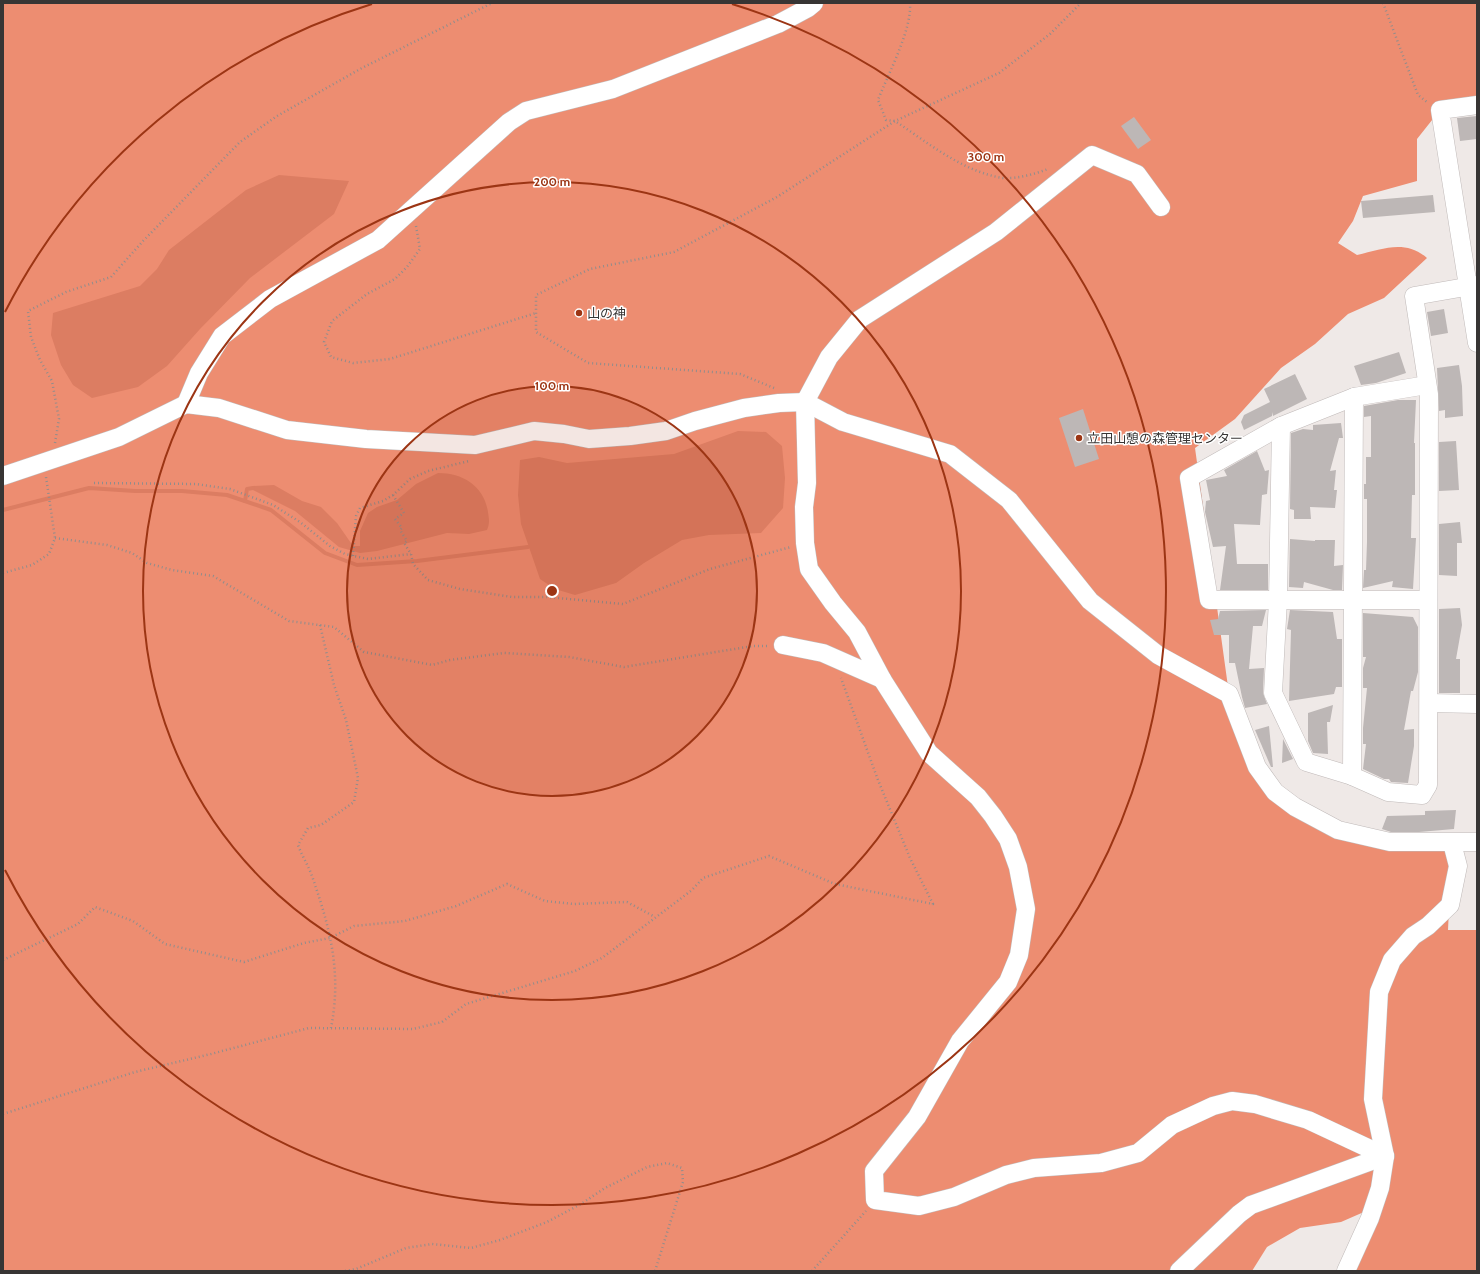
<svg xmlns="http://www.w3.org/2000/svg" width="1480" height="1274" font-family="Cabin,'Noto Sans JP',sans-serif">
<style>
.forest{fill:#ed8d71}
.water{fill:#dc7d62}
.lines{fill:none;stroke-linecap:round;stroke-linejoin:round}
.stream{stroke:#dc7d62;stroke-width:4}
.building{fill:#bdb7b6}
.minor-casing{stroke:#c0bab9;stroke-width:19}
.path{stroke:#918d8c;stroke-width:2.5;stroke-dasharray:1 3;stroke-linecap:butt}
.minor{stroke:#fff;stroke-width:18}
.ring{fill:none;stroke:#9c3514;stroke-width:2}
.poi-dot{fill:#9c3514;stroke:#fff;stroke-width:1.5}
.labels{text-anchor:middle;stroke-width:3;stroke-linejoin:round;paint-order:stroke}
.poi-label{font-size:13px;fill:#373534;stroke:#fff;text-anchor:start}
.centre{fill:#9c3514;stroke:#fff;stroke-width:2}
.ring-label{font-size:12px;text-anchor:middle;font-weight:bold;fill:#9c3514;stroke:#fff;stroke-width:3;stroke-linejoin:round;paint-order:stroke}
</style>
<rect width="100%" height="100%" fill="#efe9e7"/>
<path class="forest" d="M3,3H1477V105L1440,110L1417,139V181L1363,196L1353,221L1338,243L1357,255C1383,249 1405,239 1427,258L1384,298L1348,314L1315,344L1281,368L1235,419L1195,448L1229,694L1257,767L1338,830L1452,843L1448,930H1477V1271H1346L1373,1208L1341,1222L1300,1228L1267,1247L1252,1271H3Z"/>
<g class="water">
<path d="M279,175L349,181L334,214L250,278L200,329L167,366L138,387L92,398L73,385L61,365L51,335L53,313L140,286L157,269L169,250L246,190Z"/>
<path d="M738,431L766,432L782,446L785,478L783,508L761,533L709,535L682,540L644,563L616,583L575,595L555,589L540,579L521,524L518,495L520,460L539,457L567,463L674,454Z"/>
<path d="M438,473C463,473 484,486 488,512C489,519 490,523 487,530L469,534L447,533L377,551L360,553L339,547L295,511L253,490V486L274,485L302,501L321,507L337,523L353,546H360V531L368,513L377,507L397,500L416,484Z"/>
</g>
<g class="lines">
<g class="stream">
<path d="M245,501L247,489L253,488"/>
<path d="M3,510L89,488L135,491H182L227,495L271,510L325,553L357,565L417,561L528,547"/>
</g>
</g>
<g class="building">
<path d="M1477,116V139L1460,141L1457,118Z"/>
<path d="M1134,117L1151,140L1138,149L1121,126Z"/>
<path d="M1433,195L1435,212L1363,218L1361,201Z"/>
<path d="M1444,309L1448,333L1431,336L1427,312Z"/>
<path d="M1399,352L1406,373L1376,383L1361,385L1354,366Z"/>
<path d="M1459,365L1462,386L1463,416L1445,418V410L1439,411L1437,368Z"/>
<path d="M1295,374L1307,399L1273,416L1272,412V416L1244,430L1241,422L1244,415L1270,402L1264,389Z"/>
<path d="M1398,400H1416L1414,443H1415V495H1412L1411,538H1416L1413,589L1392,587L1393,581L1363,588L1364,570H1366L1367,542V499H1364V484H1366V457H1371V416L1364,417V406Z"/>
<path d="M1083,409L1099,459L1075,467L1059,418Z"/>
<path d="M1341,423L1343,438H1339L1330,471L1336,470L1334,490H1337L1335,508L1310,507L1311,519H1294V510L1290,509L1291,433L1303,429L1313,430V425Z"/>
<path d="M1456,441L1459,490L1439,491V442Z"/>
<path d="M1257,451L1265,471L1269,470L1267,494L1262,495L1260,525L1234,524L1237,564H1268V590H1220L1226,546L1213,547L1205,512L1206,501L1210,500L1206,480L1227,476L1224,470Z"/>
<path d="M1460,522L1462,543H1457V576L1439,575V524Z"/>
<path d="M1290,539L1315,541V540H1335L1334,566L1343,565L1342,590H1333L1304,582L1303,588L1289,587Z"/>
<path d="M1460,608L1462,625L1456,659H1460V693H1439V609Z"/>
<path d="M1266,610L1262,626H1253L1249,669L1264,668L1263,693L1267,704L1245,708L1242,697L1235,663H1229V635H1214L1210,620L1218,619L1220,611Z"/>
<path d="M1290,610L1333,612L1337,639H1342V687H1336L1334,694L1289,701L1291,630L1287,629Z"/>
<path d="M1363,613L1413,617L1418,627V672L1413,691H1411L1404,730L1414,729V746L1408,783L1391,782L1389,779H1384L1363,769L1366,744H1363V728L1367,688H1363V668L1366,657H1363Z"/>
<path d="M1333,705L1330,722H1327L1328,754L1313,753L1308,741V713Z"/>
<path d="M1269,726L1273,767H1271L1255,730Z"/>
<path d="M1283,739L1293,759L1282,763Z"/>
<path d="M1456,810L1454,829L1419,832H1391L1382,829L1387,816L1425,815V811Z"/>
</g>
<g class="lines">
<g class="minor-casing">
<g id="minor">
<path d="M1477,105L1440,110L1477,343"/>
<path d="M1427,385L1354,397L1281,426L1189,478L1209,600H1427"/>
<path d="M186,404L199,373L222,336L270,299L378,240L509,122L526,111L613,89L778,24L808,8L814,3"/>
<path d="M1281,426L1278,600L1273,693L1306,762L1352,776L1388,792L1422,795L1428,785L1429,394L1414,296L1477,285"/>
<path d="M3,476L119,437L186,404L219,408L287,430L366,439L475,445L534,431L564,434L589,439L630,436L666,431L695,421L744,408L779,403L805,402L843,422L950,454L1009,500L1090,601L1158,655L1229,694L1257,767L1275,792L1295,807L1338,830L1390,842H1477"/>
<path d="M783,645L823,653L882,679L857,632L833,603L809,569L805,543L804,507L807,483L805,402L829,357L860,319L996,232L1092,155L1137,174L1161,207"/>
<path d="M882,679L929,753L978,797L993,816L1008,839L1018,867L1026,909L1019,955L1008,982L960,1041L917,1117L874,1171L875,1200L919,1206L954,1197L1006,1175L1034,1168L1101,1163L1138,1153L1172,1125L1213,1106L1232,1101L1255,1104L1308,1120L1385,1156"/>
<path d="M1429,703L1477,704"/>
<path d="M1352,776L1354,397"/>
<path d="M1179,1271L1239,1214L1251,1205L1385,1156"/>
<path d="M1346,1271L1370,1218L1380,1188L1385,1156L1373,1099L1379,992L1392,960L1413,936L1428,926L1450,905L1458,866L1452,843"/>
</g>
</g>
<g class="path">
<path d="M910,3C912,30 888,74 878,100L886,120L895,121C927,142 963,172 1003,178C1017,179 1035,174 1048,169"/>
<path d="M1383,3L1418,95L1427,102"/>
<path d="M416,226L420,249L407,267L395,279L367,294L332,321L324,342L331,357L353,363L390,359L536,313"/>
<path d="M774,388L740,374L588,363L536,332V295L590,269L674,252L777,197L895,121L999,73L1050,34L1081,3"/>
<path d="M55,443L59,419L52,381L40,360L31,337L28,311L66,292L111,277L143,241L240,142L277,116L362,68L492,3"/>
<path d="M94,483L196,484L230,489L273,505L300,522L330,546L345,554L368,559L411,554"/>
<path d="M393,495L404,513L395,519L402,528L400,530L407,541L404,543L411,554L413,564L428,580L460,589L512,597H547L623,604L710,569L791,547"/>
<path d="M55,538L107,545L132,553L147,563L172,570L213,576L289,621L334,627L364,652L432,665L450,660L504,653L569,657L624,667L753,646H769"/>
<path d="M353,556L356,516L360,508L383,501L393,495L410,479L428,471L469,461"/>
<path d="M3,573L32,565L49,554L55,538L46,477"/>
<path d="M320,625L334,685L346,720L358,778L354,802L321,825L308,828L298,845C302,856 308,865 312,876C330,928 342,972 331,1028"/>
<path d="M3,960L78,924L95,907L133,921L165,944L244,962L304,943L330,938L354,926L405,921L456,906L507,884L545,901L574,904L627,902L655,917"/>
<path d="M3,1114L135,1072L211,1054L309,1028L413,1029L442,1022L466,1004L575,971L602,958L692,890L703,878L769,856L835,884L933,904L910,858L878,780L841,678"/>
<path d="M345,1271L356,1269L406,1248L432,1244L471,1248L500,1240L547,1222L581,1204L605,1188L647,1167L667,1163L682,1168L683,1182L655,1271"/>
<path d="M812,1271L866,1211"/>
</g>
<use href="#minor" class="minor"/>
</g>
<circle cx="552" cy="591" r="205" fill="#9c3514" fill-opacity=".12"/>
<g class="ring">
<circle cx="552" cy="591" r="205"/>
<circle cx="552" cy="591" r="409"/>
<path d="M5 312A614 614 0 0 1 372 4M732 4A614 614 0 1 1 5 870"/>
</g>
<g class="poi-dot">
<circle cx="579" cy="313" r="4"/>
<circle cx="1079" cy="438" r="4"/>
</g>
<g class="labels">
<g class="poi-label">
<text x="587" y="318">山の神</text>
<text x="1087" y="443">立田山憩の森管理センター</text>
</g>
</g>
<circle cx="552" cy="591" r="6" class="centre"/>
<g class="ring-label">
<text x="986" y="161">300 m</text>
<text x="552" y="186">200 m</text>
<text x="552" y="390">100 m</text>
</g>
<rect width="1480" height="1274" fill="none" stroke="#373534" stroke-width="8"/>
</svg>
